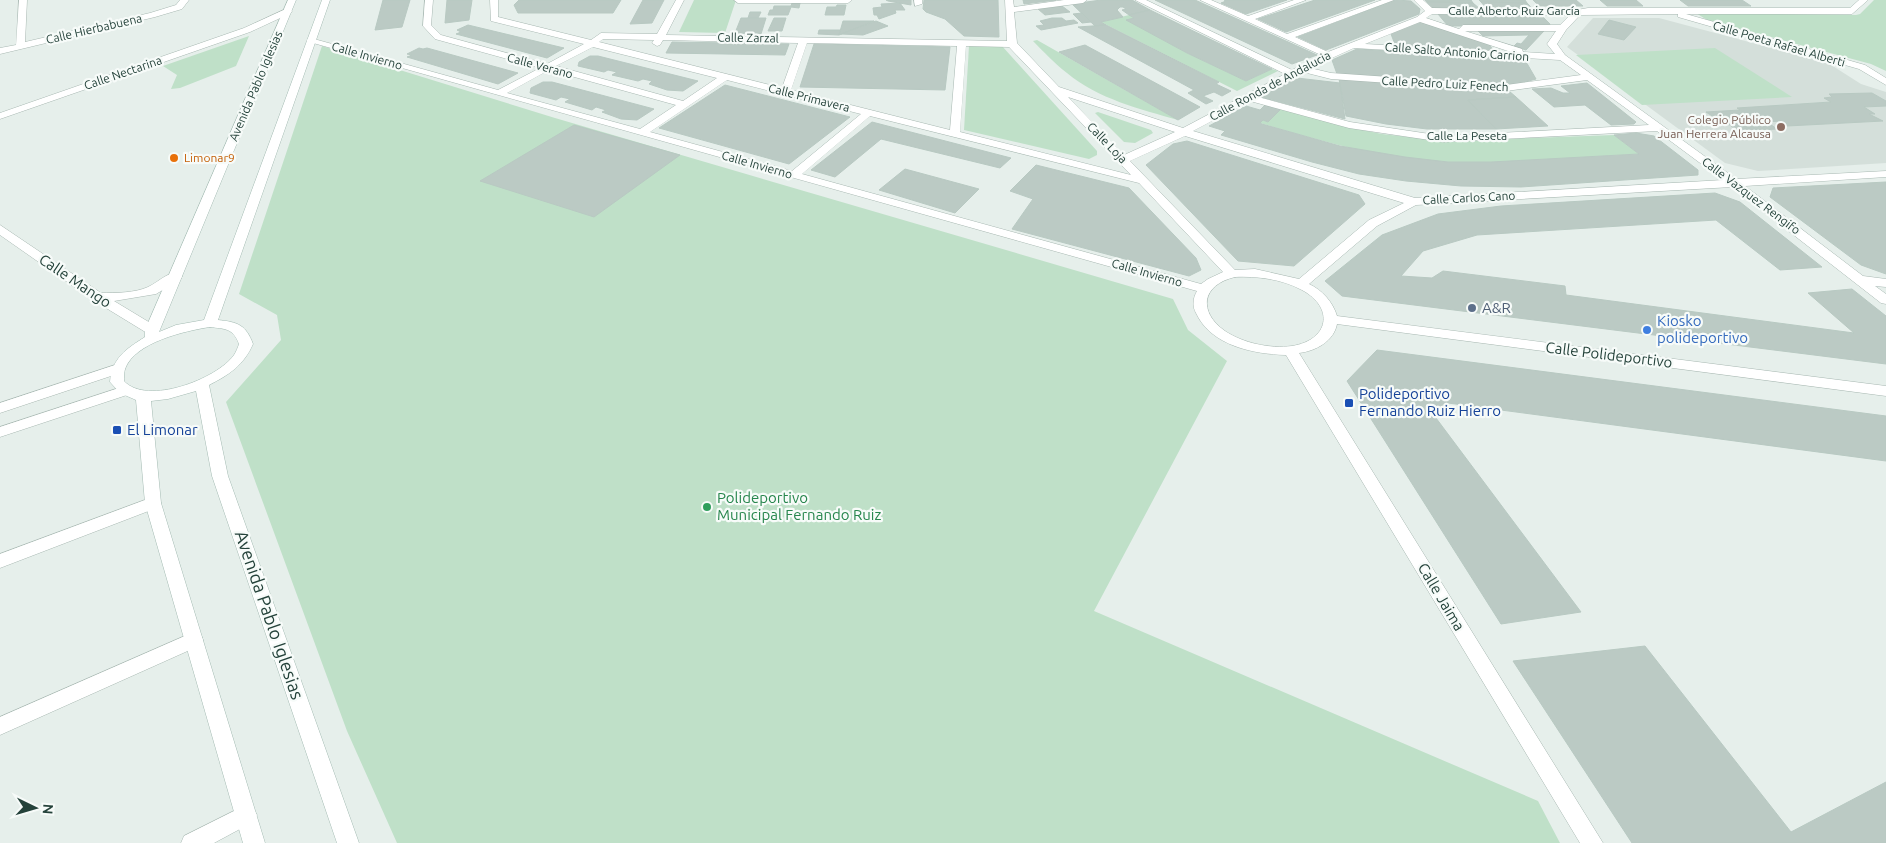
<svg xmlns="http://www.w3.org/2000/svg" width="1886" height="843" font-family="Ubuntu,sans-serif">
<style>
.built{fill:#d4dfda}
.green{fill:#bfe0c8}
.building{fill:#bbcac4;stroke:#b8c9c2}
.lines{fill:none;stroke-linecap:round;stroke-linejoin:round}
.street-casing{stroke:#a8b8b2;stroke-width:1}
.secondary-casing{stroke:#a4bbb3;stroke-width:1}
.street{fill:#fff;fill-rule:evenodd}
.secondary{fill:#fff;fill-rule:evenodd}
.education-dot{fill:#8d6e63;stroke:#f7fbf9;stroke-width:2}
.food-dot{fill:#e8710a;stroke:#f7fbf9;stroke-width:2}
.service-dot{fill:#5c6f8a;stroke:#f7fbf9;stroke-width:2}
.shop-dot{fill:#3f7fe0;stroke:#f7fbf9;stroke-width:2}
.transit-dot{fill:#1a4fb4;stroke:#f7fbf9;stroke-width:2}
.leisure-dot{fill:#2e9e5b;stroke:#f7fbf9;stroke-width:2}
.labels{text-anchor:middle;stroke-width:4.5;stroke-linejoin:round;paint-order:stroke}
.far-street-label{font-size:12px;fill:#24423a;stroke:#f7fbf9}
.far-education-label{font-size:12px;fill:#785e54;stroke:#f7fbf9;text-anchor:end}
.far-food-label{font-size:12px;fill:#c56008;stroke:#f7fbf9;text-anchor:start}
.street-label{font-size:15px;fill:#24423a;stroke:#f7fbf9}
.service-label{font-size:15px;fill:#4e5e75;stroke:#f7fbf9;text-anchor:start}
.shop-label{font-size:15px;fill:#366cbe;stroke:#f7fbf9;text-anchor:start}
.transit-label{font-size:15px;fill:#164399;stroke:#f7fbf9;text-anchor:start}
.leisure-label{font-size:15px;fill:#27864d;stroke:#f7fbf9;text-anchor:start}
.near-street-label{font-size:18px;fill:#24423a;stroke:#f7fbf9}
</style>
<rect width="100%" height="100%" fill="#e6efeb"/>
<path class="built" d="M1593,18H1659L1828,63L1861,84L1886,92V163L1758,171L1725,163L1567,47Z"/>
<g class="green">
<path d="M694,0H736L725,33L679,32Z"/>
<path d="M1874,0H1886V71L1871,64L1707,20L1696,13L1856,15L1860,14Z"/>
<path d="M1129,15L1134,18L1127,20L1187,53L1246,81L1272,69L1278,71L1237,91L1101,22Z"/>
<path d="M249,36L236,66L180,88L171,89L177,75L163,66Z"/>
<path d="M1037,40L1178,120C1140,109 1098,99 1067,73C1055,64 1044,52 1033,41Z"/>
<path d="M322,46L555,118L1173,299L1188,330L1227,361L1094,611L1538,801L1560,843H397L347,731L226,402L281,340L277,315L239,294Z"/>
<path d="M969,46H1002L1097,151V155L1089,159L964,130Z"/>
<path d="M1715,48L1792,97L1642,105L1576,55Z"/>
<path d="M1281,109L1343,126L1382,134L1444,141L1614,135L1639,154C1576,157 1512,165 1449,162C1385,160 1322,141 1260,123L1263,120L1268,122Z"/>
<path d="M1098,112L1151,130L1153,133L1135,143L1124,142L1095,113Z"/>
</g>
<g class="building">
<path d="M383,0H410L402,27L375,30Z"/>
<path d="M447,0H472L469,20L445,23Z"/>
<path d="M519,0H621L613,13H518L514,5Z"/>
<path d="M643,0H664L652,23L630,24Z"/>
<path d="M886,0H911V5L888,1Z"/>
<path d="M924,0H998L999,37L964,36L945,19L926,12L923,9Z"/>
<path d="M1023,0H1056L1024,4Z"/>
<path d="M1101,0H1132L1150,10L1129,15L1122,10L1126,9L1123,7H1120L1117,10L1123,17L1101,22L1106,25L1095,26L1072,4Z"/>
<path d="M1155,0H1195L1317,55L1292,64Z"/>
<path d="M1224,0H1287L1246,14L1221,3L1226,1Z"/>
<path d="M1315,0H1375L1286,32L1258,19Z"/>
<path d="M1396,0L1411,1L1420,9L1419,14L1326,50L1298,37Z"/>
<path d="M1425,0H1471L1473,3L1427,2Z"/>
<path d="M1479,0H1525L1527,3L1481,2Z"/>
<path d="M1533,0H1576L1583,6H1539Z"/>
<path d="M1600,0H1636L1643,6H1607Z"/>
<path d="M1680,0H1742L1751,6H1688Z"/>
<path d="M1427,2L1473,3L1480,9H1433Z"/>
<path d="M1481,2L1527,3L1534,10L1487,9Z"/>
<path d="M792,3H800L799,8L791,7L788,15H768L770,10H773L774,6H791Z"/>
<path d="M900,3L905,10H895L896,13L879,19L877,15H874L873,8L882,7L881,4Z"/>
<path d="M837,5H846L844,15H825L827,7H836Z"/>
<path d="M1062,6L1070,12L1045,15L1038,9Z"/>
<path d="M1150,10L1218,43L1272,69L1246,81L1187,53L1126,20L1134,18L1129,15Z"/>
<path d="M750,12H761L758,18H748Z"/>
<path d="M1082,13L1091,22L1082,23L1073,14Z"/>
<path d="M1438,14H1540L1550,24L1549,26H1448Z"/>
<path d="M741,18H766L761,34L735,33Z"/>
<path d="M774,18H786L782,31H768Z"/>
<path d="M1052,18H1062L1066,21L1074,20L1078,23L1041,30L1036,26L1044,25L1040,21Z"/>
<path d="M1609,20L1636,27L1624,40L1598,34Z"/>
<path d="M843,21H874L839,35Z"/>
<path d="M876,21L888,26L863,35L841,34Z"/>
<path d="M1418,21L1489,44L1495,53L1396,47L1391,34Z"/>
<path d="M468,25L564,48L547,58L456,34L461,32L457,30Z"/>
<path d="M1106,25L1219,82L1216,84L1231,91L1222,96L1214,92L1203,96L1213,101L1206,104L1188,93L1194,90L1078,27Z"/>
<path d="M819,30H840L839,35L818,34Z"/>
<path d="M1477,30L1544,31L1526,50L1514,46L1517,43L1521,44L1529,35L1483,36Z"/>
<path d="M672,42L789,44L785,55L666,53Z"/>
<path d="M814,44L950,47L945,90L800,87Z"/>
<path d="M1085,45L1200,107L1178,120L1059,52Z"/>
<path d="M419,48L423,49L427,48L518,73L498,84L407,57L412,55L407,54Z"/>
<path d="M1357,49L1525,60L1536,79L1511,86L1337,74L1332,60Z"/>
<path d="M590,56H598L698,81L683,91L667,90L649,84L652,81L643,79L638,81L612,75L617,72L608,70L604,72L578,66L579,62Z"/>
<path d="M1297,78L1340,83L1345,119L1261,97Z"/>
<path d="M1339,79L1509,91L1516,97L1468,100L1496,129H1427L1386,124L1346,116Z"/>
<path d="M543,82H552L654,109L637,120L621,119L602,112L606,110L596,107L592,110L565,102L570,99L561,97L556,100L530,93L531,88Z"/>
<path d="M1587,83L1636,122L1634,124L1611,125L1585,105L1554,107L1532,89L1551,88L1563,93H1570L1561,86Z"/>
<path d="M725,85L850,117L789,164L659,128Z"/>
<path d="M1872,93L1886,101V106L1864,107L1875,114H1869L1883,121L1787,126L1780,121L1767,122L1777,129L1759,130L1767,136L1746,137L1727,123L1730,122L1726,119H1717L1706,112L1740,110L1737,108L1831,102L1824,98L1832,97L1829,94Z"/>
<path d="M1516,97L1548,126L1496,129L1468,100Z"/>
<path d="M1265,105L1281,109L1268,122L1263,120L1260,123L1262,124L1340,146L1405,157L1448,162H1491L1639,154L1614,135L1636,133L1654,136L1698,170V175L1521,187L1461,186L1406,181L1359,174L1312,162L1221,135L1225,131L1209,126L1246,106L1260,110Z"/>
<path d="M872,122L1011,158L1000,168L881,139L835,177L811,170Z"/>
<path d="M574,125L680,155L594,217L480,181Z"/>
<path d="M1187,141L1359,195L1365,204L1294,266L1238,261L1146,165L1173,144Z"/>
<path d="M1036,165L1129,188L1196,258L1201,270L1189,276L1012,229L1033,199L1010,191Z"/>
<path d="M905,169L979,189L955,213L879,190Z"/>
<path d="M1886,182V274L1861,265L1770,197L1773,188Z"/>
<path d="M1715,193L1740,202L1822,267L1780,270L1716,220L1477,235L1423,251L1401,276L1432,278L1443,271L1565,286L1566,295L1854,333L1808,293L1852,289L1886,316V364L1342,296L1325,281L1382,235L1438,214L1501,206Z"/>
<path d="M1377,350L1886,416V461L1448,403L1433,414L1581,612L1501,624L1347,381Z"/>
<path d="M1645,646L1791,832L1886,782V843H1632L1513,661Z"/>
</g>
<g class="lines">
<g class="street-casing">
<g id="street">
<path d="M19,0H27L25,42L150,13L176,5L180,0H189L182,9L155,17L0,54V48L16,45Z"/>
<path d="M425,0H433L431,25L441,35L547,64L584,44L491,21L490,0H498V17L591,40L601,33L657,34L676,0H684L666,35L1007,41L1005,0H1013L1014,7L1064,0H1087L1083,3L1014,12L1017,43L1059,87L1183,128L1285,74L1135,0H1146L1292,70L1321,55L1200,0H1211L1248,16L1294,0H1306L1255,19L1287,34L1382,0H1394L1295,37L1328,52L1417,17L1425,11L1414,0H1423L1432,8L1577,10L1588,8H1850L1859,0H1868L1852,14H1686L1865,65L1886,78V85L1859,69L1678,17V14L1580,15L1566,30L1557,44L1565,55L1736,179L1886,171V177L1745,186L1863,276L1886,279V287L1875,286L1886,294V304L1881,303L1732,187L1416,205L1377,226L1309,284C1322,290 1333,302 1337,316L1886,386V396L1337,324C1334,341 1316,351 1299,353L1603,843H1580L1286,355C1254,354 1211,346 1196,313C1192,306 1193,298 1197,291L306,41L308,39H314L498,90L540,68L435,39L423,26ZM1432,14L1570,15L1560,25H1463L1459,29L1426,18ZM1420,22L1511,52L1365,44ZM1465,31H1556L1547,44L1555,54L1523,52L1522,49ZM603,39L654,40L652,43L657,46L660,45L663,40L798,43L782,88L599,42ZM807,43L957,46L950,130L791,90ZM966,46L1009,47L1131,175L960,132ZM593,47L717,78L683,101L556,66ZM1354,48L1560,60L1581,75L1506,85L1331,73L1310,68ZM549,70L676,105L640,129L507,93ZM1303,72L1331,79L1506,91L1587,80L1649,125L1443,136L1350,122L1258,97ZM727,80L861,114L792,171L650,132ZM1068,97L1175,132L1124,155ZM1250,101L1349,128L1443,142L1657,131L1723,180L1415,198L1193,131ZM870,116L1139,183L1223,272L1208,279L1201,284L802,174ZM1185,136L1404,203L1369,220L1299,279L1255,269L1235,270L1130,161ZM1235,277C1257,276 1282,279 1302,290C1335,308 1329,340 1292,346C1270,349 1243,343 1225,331C1198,312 1201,285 1235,277Z"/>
<path d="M734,0H852L848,3H738Z"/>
<path d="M914,0H922V4L915,6Z"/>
<path d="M288,8L292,11L291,13L250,32L0,119V113L244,28Z"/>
<path d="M0,225L101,293C116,293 135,293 148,287C159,282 169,270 181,273L182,276L181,279L156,294L114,301L157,327L159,330L157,333H147L93,300L0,235Z"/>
<path d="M118,364L123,366L125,369L123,372L0,413V403Z"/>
<path d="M125,386L130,388L132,391L130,394L0,437V427Z"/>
<path d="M153,497L159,499L161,503L159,507L0,568V554Z"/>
<path d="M194,632L201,635L203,640L201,645L0,735V717Z"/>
<path d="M246,805L253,808L257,815L253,822L214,843H181L184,836Z"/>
</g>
</g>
<g class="secondary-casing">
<path id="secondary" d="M288,0H296L159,332L176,325L204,320L322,0H330L218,320C238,322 246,325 253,344C244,365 229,375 209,385L228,476L359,843H337L212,476L196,391L168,399L151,401L161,503L265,843H243L145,503L136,400L120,393L110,382C112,358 126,349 145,337V330ZM210,327C225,329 233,328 239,344C238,347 236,352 234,355C217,379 147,406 124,381C124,378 124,372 125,369C135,342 185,331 210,327Z"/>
</g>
<use href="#street" class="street"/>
<use href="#secondary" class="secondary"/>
</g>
<circle class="education-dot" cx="1781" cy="127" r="5"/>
<circle class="food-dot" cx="174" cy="158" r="5"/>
<circle class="service-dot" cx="1472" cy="308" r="5"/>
<circle class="shop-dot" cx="1647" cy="330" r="5"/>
<g class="transit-dot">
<rect x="1344" y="398" width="10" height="10" rx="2.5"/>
<rect x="112" y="425" width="10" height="10" rx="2.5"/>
</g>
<circle class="leisure-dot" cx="707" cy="507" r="5"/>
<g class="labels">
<g class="far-street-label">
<text x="1514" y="15">Calle Alberto Ruiz García</text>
<text transform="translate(94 29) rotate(-13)" y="4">Calle Hierbabuena</text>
<text transform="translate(748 38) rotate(1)" y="4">Calle Zarzal</text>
<text transform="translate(1779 44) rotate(16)" y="4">Calle Poeta Rafael Alberti</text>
<text transform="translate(1457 52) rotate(4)" y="4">Calle Salto Antonio Carrion</text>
<text transform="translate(367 56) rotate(16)" y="4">Calle Invierno</text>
<text transform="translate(540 66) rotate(15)" y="4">Calle Verano</text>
<text transform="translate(123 73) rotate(-19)" y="4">Calle Nectarina</text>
<text transform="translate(1445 84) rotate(3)" y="4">Calle Pedro Luiz Fenech</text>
<text transform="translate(256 86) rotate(-67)" y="4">Avenida Pablo Iglesias</text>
<text transform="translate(1270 86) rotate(-28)" y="4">Calle Ronda de Andalucia</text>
<text transform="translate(809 98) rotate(14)" y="4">Calle Primavera</text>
<text x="1467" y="140">Calle La Peseta</text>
<text transform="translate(1107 143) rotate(46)" y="4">Calle Loja</text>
<text transform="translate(757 165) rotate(16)" y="4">Calle Invierno</text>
<text transform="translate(1751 196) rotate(37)" y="4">Calle Vazquez Rengifo</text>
<text transform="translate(1469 198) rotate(-3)" y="4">Calle Carlos Cano</text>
<text transform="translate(1147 273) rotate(16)" y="4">Calle Invierno</text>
</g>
<g class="far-education-label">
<text x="1771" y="124">Colegio Público<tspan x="1771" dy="14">Juan Herrera Alcausa</tspan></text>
</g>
<g class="far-food-label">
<text x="184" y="162">Limonar9</text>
</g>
<g class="street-label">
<text transform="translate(75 281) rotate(34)" y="5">Calle Mango</text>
<text transform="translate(1609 355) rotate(7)" y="5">Calle Polideportivo</text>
<text transform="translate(1441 597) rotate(59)" y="5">Calle Jaima</text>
</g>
<g class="service-label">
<text x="1482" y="313">A&amp;R</text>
</g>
<g class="shop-label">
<text x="1657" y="326">Kiosko<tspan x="1657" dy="17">polideportivo</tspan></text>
</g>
<g class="transit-label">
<text x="1359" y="399">Polideportivo<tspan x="1359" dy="17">Fernando Ruiz Hierro</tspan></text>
<text x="127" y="435">El Limonar</text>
</g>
<g class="leisure-label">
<text x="717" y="503">Polideportivo<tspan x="717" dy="17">Municipal Fernando Ruiz</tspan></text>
</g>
<g class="near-street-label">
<text transform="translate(269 615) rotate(71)" y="6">Avenida Pablo Iglesias</text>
</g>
</g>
<g transform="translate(35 808) rotate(95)" stroke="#f7fbf9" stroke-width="4" paint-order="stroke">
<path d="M0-4L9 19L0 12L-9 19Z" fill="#24423a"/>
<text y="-8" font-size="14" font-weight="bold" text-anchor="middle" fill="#24423a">N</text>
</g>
</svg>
